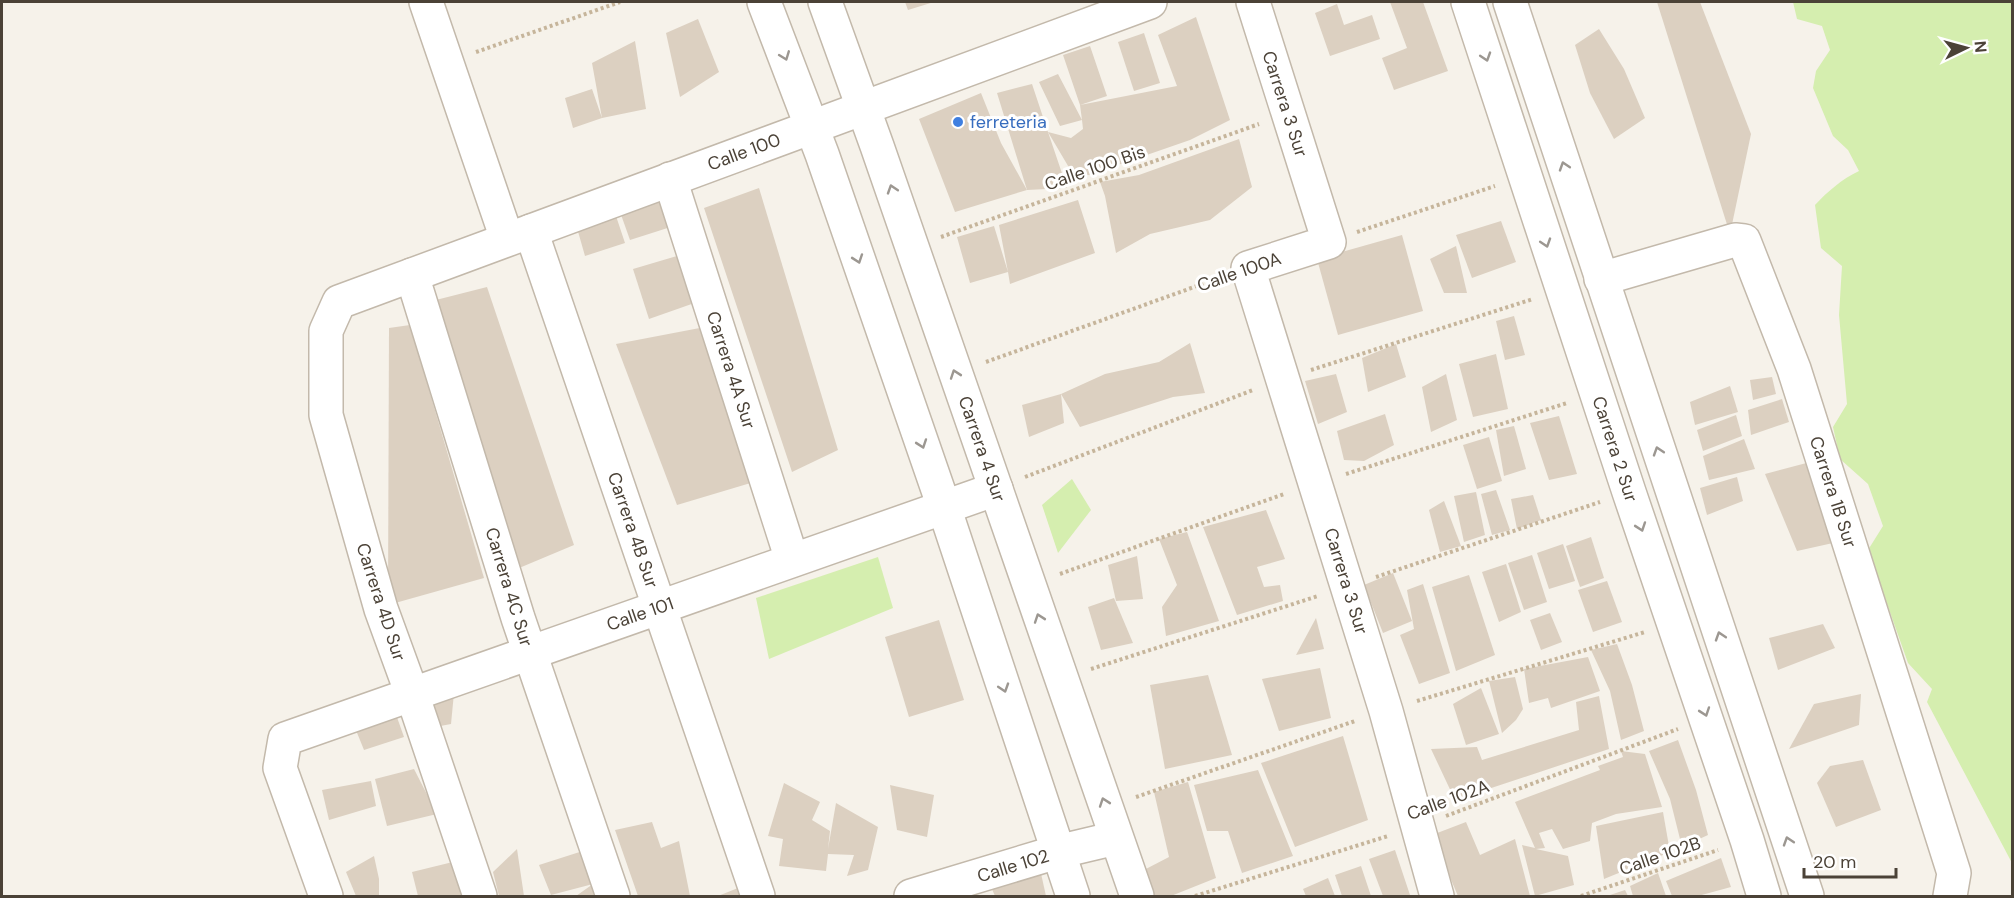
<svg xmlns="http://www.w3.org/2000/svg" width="2014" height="898" font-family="'DM Sans',sans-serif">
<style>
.green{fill:#d5eeaf}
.building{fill:#dcd0c1}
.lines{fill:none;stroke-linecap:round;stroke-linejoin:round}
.minor-casing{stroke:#c3b9ab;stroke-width:36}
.path{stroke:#c6b59b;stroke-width:4;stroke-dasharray:3 3;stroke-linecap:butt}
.minor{stroke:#fff;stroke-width:33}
.oneway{stroke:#9c9791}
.shop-dot{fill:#3f7fe0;stroke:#fff;stroke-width:2}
.labels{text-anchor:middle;stroke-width:6;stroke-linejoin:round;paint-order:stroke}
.street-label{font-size:18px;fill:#4b4237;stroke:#fff}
.shop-label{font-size:18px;fill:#366cbe;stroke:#fff;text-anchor:start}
</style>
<rect width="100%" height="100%" fill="#f6f2ea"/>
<g class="green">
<path d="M1793,2H2012V863L1927,702L1932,689L1908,663L1868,550L1883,526L1868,484L1840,459L1833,427L1847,404L1839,315L1842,266L1821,248L1815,205C1827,192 1842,179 1859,171L1848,150L1833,136L1813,88L1816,71L1830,50L1822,26L1797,19Z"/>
<path d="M1072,479L1091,510L1058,553L1042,505Z"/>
<path d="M878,557L893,608L769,659L756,598Z"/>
</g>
<g class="building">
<path d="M905,2H934L908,10Z"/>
<path d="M1390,2H1423L1448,71L1394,90L1382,58L1407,48Z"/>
<path d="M1657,2H1700L1751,134L1730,234Z"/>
<path d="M1337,4L1344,25L1372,15L1380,39L1330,56L1315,13Z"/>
<path d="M1196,17L1230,120L1190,140L1089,175L1074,176L1048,132L1071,138L1083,129L1082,120L1060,126L1039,82L1058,74L1082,120L1080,105L1063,55L1090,46L1107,96L1080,105L1177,86L1158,35Z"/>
<path d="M698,19L719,72L680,97L666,33Z"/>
<path d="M1599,29L1624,69L1645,118L1614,139L1590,93L1575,45Z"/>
<path d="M1144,33L1160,83L1134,91L1118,42Z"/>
<path d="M635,41L646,109L602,118L573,128L565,98L592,89L602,118L592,63Z"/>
<path d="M1032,84L1048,132L1067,188L1027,190L997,93Z"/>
<path d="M981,93L1001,143L1027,190L955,212L919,119Z"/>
<path d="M1239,139L1252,187L1210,220L1150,234L1116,253L1105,196L1100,182L1139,175Z"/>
<path d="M759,188L838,450L792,472L704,208Z"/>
<path d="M666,193L677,225L630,240L619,209Z"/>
<path d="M1078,200L1095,253L1010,284L1008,272L970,283L957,237L994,226L1008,272L999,225Z"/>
<path d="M616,216L625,243L585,256L577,228Z"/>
<path d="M1501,221L1516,262L1472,278L1456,235Z"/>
<path d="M1402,235L1423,311L1338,335L1317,259Z"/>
<path d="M1456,246L1467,293H1444L1430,259Z"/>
<path d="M687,253L703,300L649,319L633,269Z"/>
<path d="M487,287L574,545L512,571L428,302Z"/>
<path d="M1514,316L1525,355L1505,360L1496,321Z"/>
<path d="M410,325L484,578L388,605L389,328Z"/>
<path d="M705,327L764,479L677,505L616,344Z"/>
<path d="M1190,343L1205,393L1173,397L1080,427L1061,394L1105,374L1159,362Z"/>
<path d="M1396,344L1406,377L1368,392L1362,358Z"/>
<path d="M1496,354L1508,409L1473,417L1459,364Z"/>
<path d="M1336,374L1347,412L1318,424L1305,381Z"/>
<path d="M1446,374L1457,420L1431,432L1422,387Z"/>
<path d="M1772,377L1776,394L1753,400L1750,380Z"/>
<path d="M1730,386L1738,412L1695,425L1690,402Z"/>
<path d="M1061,394L1064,423L1029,437L1022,405Z"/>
<path d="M1782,399L1789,422L1751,435L1748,410Z"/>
<path d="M1385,414L1394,445L1364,461L1344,460L1337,431Z"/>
<path d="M1736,415L1742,436L1703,451L1697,430Z"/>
<path d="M1559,416L1577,474L1549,480L1530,423Z"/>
<path d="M1514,426L1526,469L1504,476L1496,430Z"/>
<path d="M1489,437L1502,481L1477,489L1463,445Z"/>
<path d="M1744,439L1755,469L1709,480L1703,456Z"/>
<path d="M1814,461L1842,541L1797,551L1765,474Z"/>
<path d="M1737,477L1743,501L1707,515L1700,488Z"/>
<path d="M1496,490L1510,530L1492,535L1481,494Z"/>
<path d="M1476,492L1485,535L1464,542L1454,496Z"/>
<path d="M1533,495L1541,520L1517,529L1511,499Z"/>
<path d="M1444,501L1461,546L1440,552L1429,510Z"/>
<path d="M1266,510L1285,559L1257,567L1264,587L1280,585L1283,601L1237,615L1203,527Z"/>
<path d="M1187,532L1219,621L1166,636L1162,607L1177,585L1159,539Z"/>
<path d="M1591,537L1604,578L1580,587L1566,546Z"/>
<path d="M1563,544L1575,581L1549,589L1537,553Z"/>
<path d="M1532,555L1547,602L1524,610L1508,563Z"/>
<path d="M1137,556L1143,599L1116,601L1108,565Z"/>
<path d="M1506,564L1521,612L1499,622L1482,572Z"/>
<path d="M1393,573L1412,621L1383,633L1364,585Z"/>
<path d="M1469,575L1495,655L1456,671L1432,587Z"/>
<path d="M1607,581L1622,622L1593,632L1578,590Z"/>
<path d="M1423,584L1450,673L1419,684L1400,635L1414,629L1407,590Z"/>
<path d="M1114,598L1133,643L1101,650L1088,607Z"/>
<path d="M1550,613L1562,642L1541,650L1530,620Z"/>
<path d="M1316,618L1324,649L1296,655Z"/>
<path d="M939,620L964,700L909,717L885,637Z"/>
<path d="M1823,624L1835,648L1778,670L1769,638Z"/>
<path d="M1617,644L1632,685L1644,731L1621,740L1610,691L1591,650Z"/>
<path d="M1588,657L1600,691L1551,708L1548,698L1529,703L1524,669Z"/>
<path d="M1320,668L1331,718L1279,731L1262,679Z"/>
<path d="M1208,675L1232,755L1165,769L1150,685Z"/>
<path d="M1515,677L1523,709L1516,720L1502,733L1489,681Z"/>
<path d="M1481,688L1499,734L1466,745L1453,704Z"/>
<path d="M454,693L451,724L435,727L427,699Z"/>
<path d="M1861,694L1859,725L1789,749L1814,704Z"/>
<path d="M1599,696L1609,749L1455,800L1431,749L1477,747L1482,760L1579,730L1576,702Z"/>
<path d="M393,706L404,737L364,750L351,718Z"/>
<path d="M1343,736L1368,820L1295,847L1261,763Z"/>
<path d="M1678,740L1696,790L1708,835L1682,847L1670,799L1649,751Z"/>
<path d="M1621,751L1645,754L1662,807L1616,814L1592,823L1590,841L1563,849L1552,829L1539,833L1545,848L1536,849L1568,856L1574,885L1535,896L1522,845L1535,848L1515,802L1600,770L1598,766L1623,757Z"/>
<path d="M1863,760L1881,810L1836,827L1817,783L1830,766Z"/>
<path d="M414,769L437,814L387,826L375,779Z"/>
<path d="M1258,770L1293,856L1242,873L1228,831H1207L1194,785Z"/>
<path d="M371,781L376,806L329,820L322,790Z"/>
<path d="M1188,782L1216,878L1171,896H1153L1142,871L1169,857L1154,792Z"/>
<path d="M784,783L820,802L812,820L830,831L828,849L836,803L878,827L868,870L847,876L854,855L828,854L826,871L779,866L783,839L768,836Z"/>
<path d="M890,785L934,795L927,837L897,830Z"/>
<path d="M1663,812L1670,852L1604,879L1596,826Z"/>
<path d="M652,822L661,848L679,841L690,896H638L615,830Z"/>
<path d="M1466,822L1480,855L1515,839L1530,896H1458L1432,835Z"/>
<path d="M517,849L524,896H499L493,872Z"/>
<path d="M589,849L593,884L595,896H576L593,884L551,895L539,865Z"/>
<path d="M1395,850L1410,895L1405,896H1383L1369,859Z"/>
<path d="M374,856L379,879V896H356L346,872Z"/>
<path d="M1721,858L1731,887L1698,896H1672L1666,881Z"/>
<path d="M465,859L470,893L457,896H418L412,872Z"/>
<path d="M1361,866L1371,896H1342L1335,875Z"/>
<path d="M1040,869L1046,896H995L988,880Z"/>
<path d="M1658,873L1666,896H1633L1630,886Z"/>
<path d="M1328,878L1335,896H1306L1303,889Z"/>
<path d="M743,886L748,896H718Z"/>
<path d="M1625,890L1628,896H1607Z"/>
</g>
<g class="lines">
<g class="minor-casing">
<g id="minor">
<path d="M426,2L507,239"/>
<path d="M764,2L822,154L944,507L1073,896"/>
<path d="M825,2L877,146L1137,896"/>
<path d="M1253,2L1329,242L1248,268L1386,711L1437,896"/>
<path d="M1468,2L1629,492L1747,840L1764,896"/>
<path d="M1510,2L1807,896"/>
<path d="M670,179L792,560"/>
<path d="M531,231L758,896"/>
<path d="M412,275L518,618L613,896"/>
<path d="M1601,279L1735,240L1744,241L1794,369L1954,873L1950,896"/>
<path d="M326,896L280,768L285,739L996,489"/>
<path d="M480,896L412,694L381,609L326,415V331L339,302L1150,2"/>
<path d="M911,896L1057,852L1116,838"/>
</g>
</g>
<g class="path">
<path d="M476,52L620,2"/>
<path d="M1357,232L1495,186"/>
<path d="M941,237L1259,124"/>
<path d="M986,362L1219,278"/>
<path d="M1311,370L1533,299"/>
<path d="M1346,474L1567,403"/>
<path d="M1025,477L1253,390"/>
<path d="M1060,574L1284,494"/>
<path d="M1376,577L1600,502"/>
<path d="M1091,669L1318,596"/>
<path d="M1417,701L1645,632"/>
<path d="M1136,797L1355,721"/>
<path d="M1446,816L1678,729"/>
<path d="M1195,896L1388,836"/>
<path d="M1581,896L1718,850"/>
</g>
<use href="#minor" class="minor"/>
</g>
<defs><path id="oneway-chevron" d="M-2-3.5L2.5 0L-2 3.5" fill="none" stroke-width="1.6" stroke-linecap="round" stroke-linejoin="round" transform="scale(1.5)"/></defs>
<g class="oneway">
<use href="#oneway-chevron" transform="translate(785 56) rotate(69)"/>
<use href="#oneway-chevron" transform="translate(1486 57) rotate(72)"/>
<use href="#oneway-chevron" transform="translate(1564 166) rotate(-108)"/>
<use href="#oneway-chevron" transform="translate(892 189) rotate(-108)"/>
<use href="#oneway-chevron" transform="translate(1546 243) rotate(72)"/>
<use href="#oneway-chevron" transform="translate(858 259) rotate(71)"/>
<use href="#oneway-chevron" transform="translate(955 374) rotate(-109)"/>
<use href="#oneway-chevron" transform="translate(922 444) rotate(71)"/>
<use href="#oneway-chevron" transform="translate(1658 451) rotate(-108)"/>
<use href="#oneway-chevron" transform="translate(1641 527) rotate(71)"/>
<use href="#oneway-chevron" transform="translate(1039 618) rotate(-109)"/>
<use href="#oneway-chevron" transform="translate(1720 636) rotate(-108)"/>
<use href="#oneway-chevron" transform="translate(1004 688) rotate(72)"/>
<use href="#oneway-chevron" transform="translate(1705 712) rotate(71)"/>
<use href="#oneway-chevron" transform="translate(1104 802) rotate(-109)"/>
<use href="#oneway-chevron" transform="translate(1788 841) rotate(-108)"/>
</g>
<circle class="shop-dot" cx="958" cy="122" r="6"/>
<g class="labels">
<g class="street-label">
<text transform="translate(1285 104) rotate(72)" y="6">Carrera 3 Sur</text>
<text transform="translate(744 152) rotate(-20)" y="6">Calle 100</text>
<text transform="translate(1095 168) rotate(-19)" y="6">Calle 100 Bis</text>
<text transform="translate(1239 272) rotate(-19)" y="6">Calle 100A</text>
<text transform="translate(731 370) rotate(72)" y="6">Carrera 4A Sur</text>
<text transform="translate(982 449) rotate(71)" y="6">Carrera 4 Sur</text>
<text transform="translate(1615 449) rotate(72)" y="6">Carrera 2 Sur</text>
<text transform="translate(1833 492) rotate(72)" y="6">Carrera 1B Sur</text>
<text transform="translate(633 530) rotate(71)" y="6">Carrera 4B Sur</text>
<text transform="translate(1346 581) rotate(73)" y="6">Carrera 3 Sur</text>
<text transform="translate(509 587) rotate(73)" y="6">Carrera 4C Sur</text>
<text transform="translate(381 602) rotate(72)" y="6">Carrera 4D Sur</text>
<text transform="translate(640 614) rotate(-19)" y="6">Calle 101</text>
<text transform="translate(1448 800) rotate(-20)" y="6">Calle 102A</text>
<text transform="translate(1660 856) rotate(-19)" y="6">Calle 102B</text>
<text transform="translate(1013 866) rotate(-17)" y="6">Calle 102</text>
</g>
<g class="shop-label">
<text x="970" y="128">ferreteria</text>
</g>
</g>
<rect width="2014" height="898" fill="none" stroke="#4b4237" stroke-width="6"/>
<g transform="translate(1966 48) rotate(85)" stroke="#ffffff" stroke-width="4.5" paint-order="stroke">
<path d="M0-4.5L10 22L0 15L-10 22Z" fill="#4b4237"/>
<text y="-9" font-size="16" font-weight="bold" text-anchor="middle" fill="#4b4237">N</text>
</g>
<path d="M1804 868v9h92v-9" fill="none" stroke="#4b4237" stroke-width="3"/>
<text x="1813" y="868" font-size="18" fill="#4b4237" stroke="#ffffff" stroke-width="4.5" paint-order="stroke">20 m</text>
</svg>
